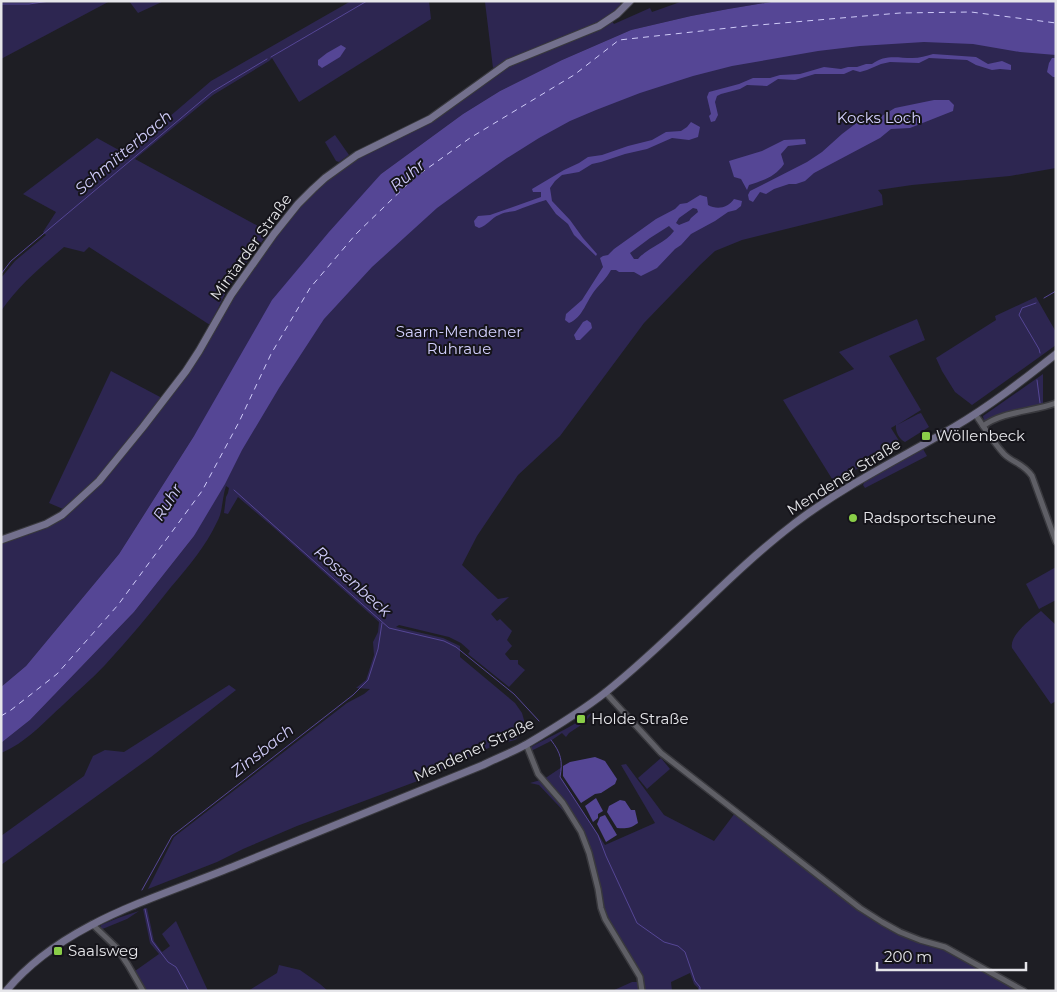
<svg xmlns="http://www.w3.org/2000/svg" width="1057" height="992" font-family="Montserrat,sans-serif">
<style>
.green{fill:#2d2651}
.water{fill:#554695;fill-rule:evenodd}
.lines{fill:none;stroke-linecap:round;stroke-linejoin:round}
.stream{stroke:#554695;stroke-width:1}
.ferry{stroke:#cfcbf8;stroke-width:1;stroke-dasharray:6 5;stroke-linecap:butt}
.street-casing{stroke:#39393e;stroke-width:8}
.secondary-casing{stroke:#39393e;stroke-width:9}
.street{stroke:#5f5f66;stroke-width:5}
.secondary{stroke:#73708d;stroke-width:7}
.poi-dot{fill:#8ace48;stroke:#15141a;stroke-width:2}
.labels{text-anchor:middle;stroke-width:4;stroke-linejoin:round;paint-order:stroke}
.park-label{font-size:15px;fill:#d4d1fe;stroke:#15141a}
.street-label{font-size:15px;fill:#e6e6ea;stroke:#15141a}
.poi-label{font-size:15px;fill:#e6e6ea;stroke:#15141a;text-anchor:start}
.water-label{font-size:16px;font-style:italic;fill:#cfcbf8;stroke:#15141a}
</style>
<rect width="100%" height="100%" fill="#1e1e24"/>
<g class="green">
<path d="M1,1H110L1,59Z"/>
<path d="M129,1H164L138,13Z"/>
<path d="M351,1H429L431,19L299,102L272,58L269,61L213,95L135,159L269,232L228,288L210,325L89,247L84,252L64,247C42,266 18,286 1,311V278L15,261L46,235L43,232L56,212L23,194L97,138L126,154L211,81Z"/>
<path d="M620,1L621,7L608,19L524,54L493,68L485,2Z"/>
<path d="M683,1H777L728,9L691,16L631,30L562,60L500,91L463,114L381,174L194,436L119,554L26,666L1,687V543L47,527L62,518L152,419L241,283L278,233L301,205L327,180L360,157L419,127L499,72L510,66L611,20L614,24L650,8L652,12Z"/>
<path d="M1056,1V168L1010,176L912,185L878,190L882,195L883,205L742,240L715,251L700,265L644,323L560,436L518,475L477,536L462,565L498,599L509,597L491,614L497,621L500,619L512,631L507,640L512,646L505,654L510,660H518V664L525,670L509,687L468,654L470,651L461,643L449,637L399,625L396,627L443,638L460,646V657L515,703L522,713L524,720V730L521,735L515,740L495,745L423,779L297,826L243,849L217,862L148,889L174,837L347,703L364,694L370,689L356,688L366,680L374,655L373,642L378,632L379,622L273,527L238,497L228,514L224,513L226,497L228,493L229,488L226,486C222,497 223,512 217,522C206,546 188,567 171,587C150,614 128,640 105,665C92,679 77,691 64,704C44,722 26,743 1,753V743L30,720L134,612L194,536L276,343L561,93Z"/>
<path d="M335,135L349,155L339,162L336,161L325,142Z"/>
<path d="M1036,297L1056,332V345L1038,358L972,405L955,392L942,371L936,358L996,320L995,316Z"/>
<path d="M917,319L925,340L889,356L921,410L897,425L918,414L921,413L929,427L905,442C899,439 895,431 896,425L891,428L901,444L834,482L783,400L854,369L839,352Z"/>
<path d="M111,371L162,398L106,469L63,509L49,503Z"/>
<path d="M1043,374V406L998,416L984,421L983,416Z"/>
<path d="M923,449L927,456L865,488L863,485L865,481Z"/>
<path d="M1056,567V600L1039,609L1026,584Z"/>
<path d="M1041,611L1056,625V701L1051,704L1012,648C1009,635 1032,618 1041,611Z"/>
<path d="M229,685L236,690L151,757L1,865V836L84,776L93,756L105,750L124,752Z"/>
<path d="M595,710L584,723L569,733L566,737L562,733L549,742L531,751V747C553,735 576,725 595,710Z"/>
<path d="M661,758L670,769L647,789L638,778Z"/>
<path d="M626,764L664,815L714,841L735,813L865,915L892,931L916,940L945,948L1020,991H698V988L694,984L690,973L671,982L672,991H643V983L606,918L602,908L600,889L593,857L585,836L570,818L539,785L530,783L544,779L562,767L560,777L605,845L655,823L621,765Z"/>
<path d="M147,908L154,941L162,952L170,946L162,934L176,921L208,991H146L135,971L159,954L150,943L143,909Z"/>
<path d="M139,911L127,919L100,930L101,925L118,918Z"/>
<path d="M279,965L300,970L320,984L328,991H248L277,973Z"/>
<path d="M632,982H637L640,984V991H612Z"/>
</g>
<g class="water">
<path d="M777,1H1056V55L1020,52L973,44L924,42L860,46L818,51L732,66L693,76L640,93L596,110L570,121L539,138L507,158L470,184L437,208L372,267L324,319L279,388L242,450L225,484L194,536L134,612L30,720L1,743V687L26,666L119,554L194,436L272,300L329,232L381,174L463,114L500,91L562,60L631,30L691,16L728,9Z"/>
<path d="M341,45L346,48L340,57L322,68L318,65V60L327,53Z"/>
<path d="M933,54L976,57L988,64L1002,61L1011,65V70L1000,69L992,70L976,65L967,60L929,58L919,63L890,62L881,64L867,70L860,72L853,70L844,74H815L795,80L778,79L767,86L747,85L740,89L721,94L717,96L715,102L718,115L715,121L711,122L709,116L711,114L707,97L709,92L739,84L753,78H770L780,75L800,74L824,67L841,69L848,67H857L866,64H872C885,54 898,58 912,58C920,58 926,56 933,54Z"/>
<path d="M1052,58H1056V77H1053L1047,72L1049,63Z"/>
<path d="M934,100H949L954,105L953,111L910,128L891,129L880,138L814,173L805,181L796,184H789L774,189L766,194L760,192L753,202L749,200L748,195L750,191L807,162L822,152L842,134L863,118L869,122L875,120L895,108Z"/>
<path d="M691,122L700,127L698,137L689,140L672,138L647,149L625,154L601,162L592,164L579,172L562,175L555,181L550,188L552,201L570,220L583,238L597,254L596,256L574,235L568,224L556,214L546,200C535,203 525,207 515,211C510,212 504,212 499,215C491,218 487,226 479,228L475,226L474,221L478,216L490,215L541,197V192H533L532,189L564,170L579,163L588,157L602,155L628,146L652,140L666,132L681,131L687,127Z"/>
<path d="M805,139L806,144L788,146L781,154L784,164C775,177 764,180 749,185L747,190L741,179L734,177L729,161L762,151L784,140Z"/>
<path d="M700,195L707,197L708,205C717,210 728,208 734,199L742,201L741,206L736,210L728,212L715,221L691,234L681,245L675,249L657,268L641,276L634,272H619L616,270H611C606,279 602,282 596,289C587,299 583,318 569,323L565,320L566,314L582,300L603,267L600,258L603,256L608,255L614,249L656,219L675,209L680,204L687,203ZM693,208L697,209L698,212L691,218L689,221L679,225L676,223L679,218ZM669,226L674,231C665,244 648,247 638,259H634L630,253L650,238Z"/>
<path d="M587,320L591,323L592,328L580,340H576L574,335L583,322Z"/>
<path d="M595,757L605,761L617,779L615,784L601,793L595,794L581,803L563,776V766L570,762Z"/>
<path d="M596,798L603,811L598,814V818L593,822L585,806Z"/>
<path d="M620,800L625,801L631,810H635L638,823C631,828 626,829 617,828L607,812L609,806Z"/>
<path d="M605,815L617,835L606,842L597,824L600,817Z"/>
</g>
<g class="lines">
<g class="stream">
<path d="M1,4H29L50,1"/>
<path d="M271,57L367,1"/>
<path d="M1,274L11,261L212,92L267,59"/>
<path d="M1044,298L1056,291"/>
<path d="M1036,303L1022,308L1019,315L1039,349L1040,353"/>
<path d="M1037,380L1040,403"/>
<path d="M234,490L389,628L444,641L456,647L514,694L539,721"/>
<path d="M551,740C561,753 563,761 560,777L598,835L606,856L637,923L664,942L678,946L685,952L695,981L700,987V991"/>
<path d="M142,890L172,836L353,695L368,680L378,649L382,623"/>
<path d="M145,909L152,941L168,962L176,967L189,991"/>
</g>
<path class="ferry" d="M1,716L11,710L57,674L118,605L202,491L239,422L271,354L310,288L356,234L414,178L470,138L574,75L619,40L747,26L900,13L971,12L1056,23"/>
<g class="street-casing">
<g id="street">
<path d="M975,414C984,427 993,442 1004,454C1013,463 1023,463 1032,476L1056,542"/>
<path d="M983,426C1004,411 1032,412 1056,403"/>
<path d="M605,692L661,753L860,908L882,922L900,932L920,940L945,947L1024,991"/>
<path d="M526,744L538,774L563,803L581,832L589,853L598,889L601,908L605,919L640,977L642,991"/>
<path d="M92,924L116,947L128,965L143,991"/>
</g>
</g>
<g class="secondary-casing">
<g id="secondary">
<path d="M1,540L46,524L62,515L99,481L143,427L186,371L199,351L231,295L274,234L298,204L313,189L325,178L357,155L430,119L508,63L599,26L617,14L630,1"/>
<path d="M6,991C63,922 157,898 237,865C319,832 401,798 483,765C497,758 513,752 527,744C554,728 582,711 606,692C673,639 728,574 795,523C845,485 901,458 954,427C990,406 1023,380 1056,354"/>
</g>
</g>
<use href="#street" class="street"/>
<use href="#secondary" class="secondary"/>
</g>
<g class="poi-dot">
<rect x="921" y="431" width="10" height="10" rx="2.5"/>
<circle cx="853" cy="518" r="5"/>
<rect x="576" y="714" width="10" height="10" rx="2.5"/>
<rect x="53" y="946" width="10" height="10" rx="2.5"/>
</g>
<g class="labels">
<g class="park-label">
<text x="879" y="123">Kocks Loch</text>
<text x="459" y="337">Saarn-Mendener<tspan x="459" dy="17">Ruhraue</tspan></text>
</g>
<g class="street-label">
<text transform="translate(251 247) rotate(-54)" y="5">Mintarder Straße</text>
<text transform="translate(844 477) rotate(-32)" y="5">Mendener Straße</text>
<text transform="translate(474 750) rotate(-25)" y="5">Mendener Straße</text>
</g>
<g class="poi-label">
<text x="936" y="441">Wöllenbeck</text>
<text x="863" y="523">Radsportscheune</text>
<text x="591" y="724">Holde Straße</text>
<text x="68" y="956">Saalsweg</text>
</g>
<g class="water-label">
<text transform="translate(123 152) rotate(-40)" y="6">Schmitterbach</text>
<text transform="translate(407 175) rotate(-40)" y="6">Ruhr</text>
<text transform="translate(167 502) rotate(-58)" y="6">Ruhr</text>
<text transform="translate(353 581) rotate(42)" y="6">Rossenbeck</text>
<text transform="translate(262 750) rotate(-38)" y="6">Zinsbach</text>
</g>
</g>
<rect width="1057" height="992" fill="none" stroke="#e6e6ea" stroke-width="5"/>
<path d="M877 962v8h149v-8" fill="none" stroke="#e6e6ea" stroke-width="2.5"/>
<text x="884" y="962" font-size="15" fill="#e6e6ea" stroke="#15141a" stroke-width="4" paint-order="stroke">200 m</text>
</svg>
